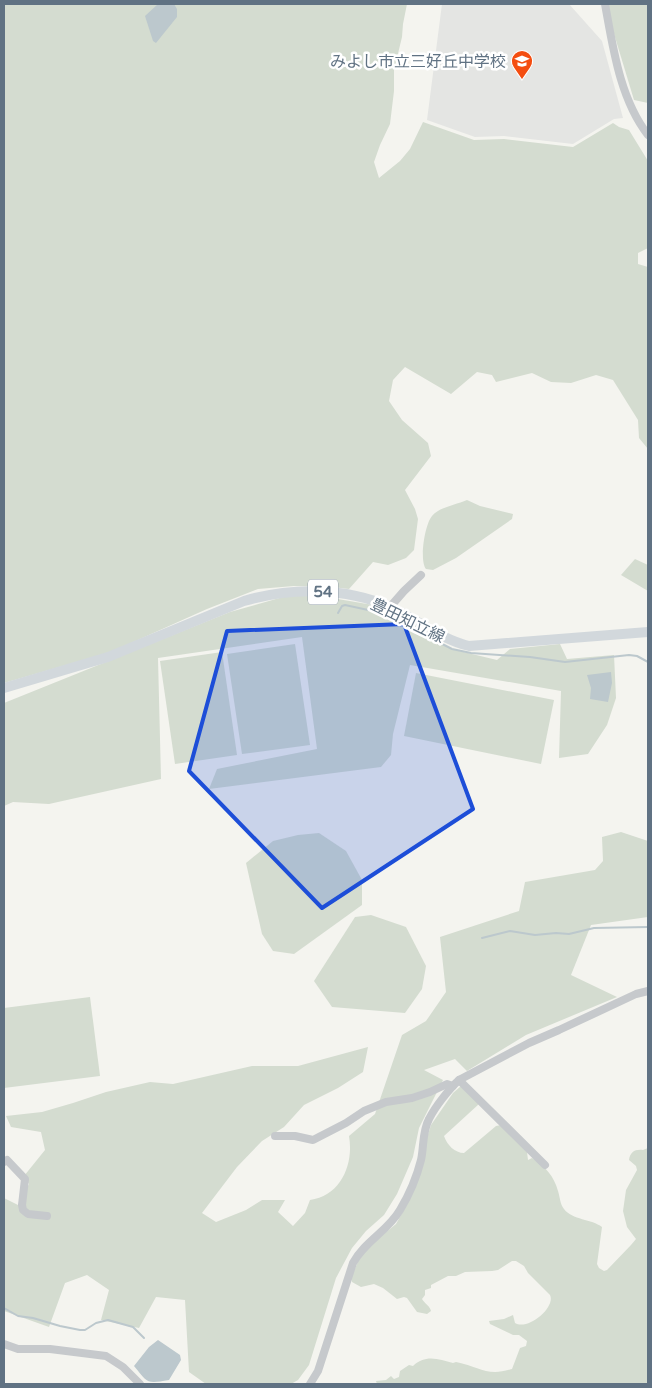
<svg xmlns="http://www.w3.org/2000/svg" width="652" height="1388" font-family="'Varela Round','Noto Sans JP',sans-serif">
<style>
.built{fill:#e4e5e3}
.green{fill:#d4dcd0}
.water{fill:#bcc8cd}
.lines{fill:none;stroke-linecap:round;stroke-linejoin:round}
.stream{stroke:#bcc8cd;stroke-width:2}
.minor{stroke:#c6c9cc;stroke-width:8}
.major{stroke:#d2d8dc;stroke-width:10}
.marked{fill:#1d4ed8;fill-opacity:0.2;stroke:#1d4ed8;stroke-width:4;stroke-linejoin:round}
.labels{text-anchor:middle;stroke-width:5;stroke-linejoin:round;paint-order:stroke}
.shield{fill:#fff;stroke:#909ca8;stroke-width:1}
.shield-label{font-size:15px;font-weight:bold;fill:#607283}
.poi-label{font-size:16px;fill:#607283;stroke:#fff;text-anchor:end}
.street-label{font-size:16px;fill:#607283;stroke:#fff}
</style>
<rect width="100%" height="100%" fill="#f4f4ef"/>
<path class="built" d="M442,4H569L602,41L623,118L614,119L573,144L504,136L475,137L427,120Z"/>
<g class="green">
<path d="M4,4H407L403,24L402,37L394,70V91L390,124L380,145L374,162L379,178L400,161L410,149L423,122L474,140L504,139L573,147L613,123L619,127L629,130L648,161V248L638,253V264L648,267V449L639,438L638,420L613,380L596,375L571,383L551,382L532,373L496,382L492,375L477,372L451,394L405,367L393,380L389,401L402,420L428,443L431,456L405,490L415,509L418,519L414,550L406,558L388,565L373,562L349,589L332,587L294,586L258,589L207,609L111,652L4,683Z"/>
<path d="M605,4H648V103L634,100Z"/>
<path d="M467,500L480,506L513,514L512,519L456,558L433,570L426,569C419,560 425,524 432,516C439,507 456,505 467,500Z"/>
<path d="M635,559L648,565V591L621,575Z"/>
<path d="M290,595L320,596L373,605L406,620L451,649L497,660L510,649L560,644L567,659L614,655L616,698L607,725L588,754L559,758L561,691L410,665L393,734L391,755L381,767L209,789L217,769L317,749L302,637L158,658L161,779L49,804L13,802L4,806V703L230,612Z"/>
<path d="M295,644L310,745L242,754L227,654Z"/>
<path d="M222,652L237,755L175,764L160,661Z"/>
<path d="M416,673L554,700L541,764L404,736Z"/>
<path d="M621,832L648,841V917L591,925L571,975L617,997L526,1035L467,1071L455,1059L424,1070L443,1080L419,1128L413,1157L397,1194L384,1215L366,1231L352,1248L336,1278L309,1365L298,1380L291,1384H206L189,1372L185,1300L156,1297L139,1328L101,1320L109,1290L87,1275L65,1283L49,1327L4,1311V1198L18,1205L29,1184L24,1176L45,1150L41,1132L11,1127L6,1116L42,1112L73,1103L106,1092L150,1082L173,1084L252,1066H298L368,1047L363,1072L338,1088L304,1105L284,1127L262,1141L237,1167L202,1213L216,1222L246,1210L262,1200H285L278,1212L293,1226L305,1213L310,1200C341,1196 354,1164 349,1136L375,1114L402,1035L426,1021L446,992L440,937L519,911L525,882L595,870L603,861L602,837Z"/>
<path d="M319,833L346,851L362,880V905L294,954L273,951L262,934L246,863L273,841L298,835Z"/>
<path d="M371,915L406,927L426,966L422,989L405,1013L332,1007L314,981L355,917Z"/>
<path d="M90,997L100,1076L4,1088V1008Z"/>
<path d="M461,1086L479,1104L444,1136C447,1145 455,1153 464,1153L496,1126L501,1125L527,1152L528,1160L532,1158C545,1166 554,1176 558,1191C560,1197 560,1204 564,1209C572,1220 592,1219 602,1227L597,1264L599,1268L604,1271L607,1270L631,1245L636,1239L627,1227L623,1211L626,1190L637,1170L636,1166L629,1160C630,1152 635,1149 643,1150L648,1148V1384H377L376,1381L386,1380L391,1376L394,1379L399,1377L400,1371L409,1365L413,1366C425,1354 439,1359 453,1363L456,1362C480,1367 487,1377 512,1369L520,1348L526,1346L527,1341L519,1335H513L490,1324L489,1321L504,1319L513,1315L515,1323C528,1331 556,1307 550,1295L528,1273L524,1266L516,1261H512L498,1270L492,1271L465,1272L456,1276H448L431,1285V1288L425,1290V1295L422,1299C425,1304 430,1306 431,1311L427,1314L417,1312L407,1298L404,1297L397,1299L383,1288L374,1284L361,1287L352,1282L351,1278L360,1257L369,1246L396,1224L405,1208L431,1125L453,1093Z"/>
</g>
<g class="water">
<path d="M158,4H174L177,9V17L156,43L153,41L145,16Z"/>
<path d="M611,672L612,683L608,702L590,699L591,688L587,675Z"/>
<path d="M158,1340L180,1355L181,1360L169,1380C146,1384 148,1383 134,1366L149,1347Z"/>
</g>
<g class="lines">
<g class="stream">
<path d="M338,613L342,606L345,605L382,613L452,649L471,653L530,657L565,662L629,655L637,656L648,662"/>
<path d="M482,938L510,931L535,935L556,933L569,934L594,928L648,927"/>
<path d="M4,1308L18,1316L33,1318L60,1326L80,1330H85L96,1323L108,1320L133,1327L144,1338"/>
</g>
<g class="minor">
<path d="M605,4C613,48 620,99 648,135"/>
<path d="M390,607L404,591L421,575"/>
<path d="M459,1080L545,1165"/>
<path d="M275,1136H295L313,1140L346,1123L364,1111L386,1102L412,1098L430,1092L447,1084L453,1086"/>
<path d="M4,1162L7,1160L25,1179L22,1205L23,1210L28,1214L47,1216"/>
<path d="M4,1344L18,1349H50L106,1356L123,1367L140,1384"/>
<path d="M310,1384L318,1371L353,1263C365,1241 388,1231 400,1210C409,1195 417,1176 421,1160C424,1147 422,1132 429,1119C435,1107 449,1089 459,1080L529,1043L559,1030L636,994L648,991"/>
</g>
<path class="major" d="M4,688L108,657L244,601C291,587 345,587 390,607C417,619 440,639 469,646L648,632"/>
</g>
<path class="marked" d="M404,624L473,809L322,908L189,771L227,631Z"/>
<defs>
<g id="school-pin" transform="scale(1.125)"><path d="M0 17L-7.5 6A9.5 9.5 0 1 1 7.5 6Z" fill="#f44d10" stroke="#fff"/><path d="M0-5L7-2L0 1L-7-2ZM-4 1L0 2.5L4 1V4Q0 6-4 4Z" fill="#fff"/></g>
</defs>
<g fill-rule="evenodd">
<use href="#school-pin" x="522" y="61"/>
</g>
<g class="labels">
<rect class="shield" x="308" y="579.5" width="30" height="25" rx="4"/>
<g class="shield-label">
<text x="323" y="597">54</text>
</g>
<g class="poi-label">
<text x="506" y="67">みよし市立三好丘中学校</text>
</g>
<g class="street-label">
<text transform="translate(408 620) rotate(26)" y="6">豊田知立線</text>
</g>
</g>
<rect width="652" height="1388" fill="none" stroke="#607283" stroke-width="10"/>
</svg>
